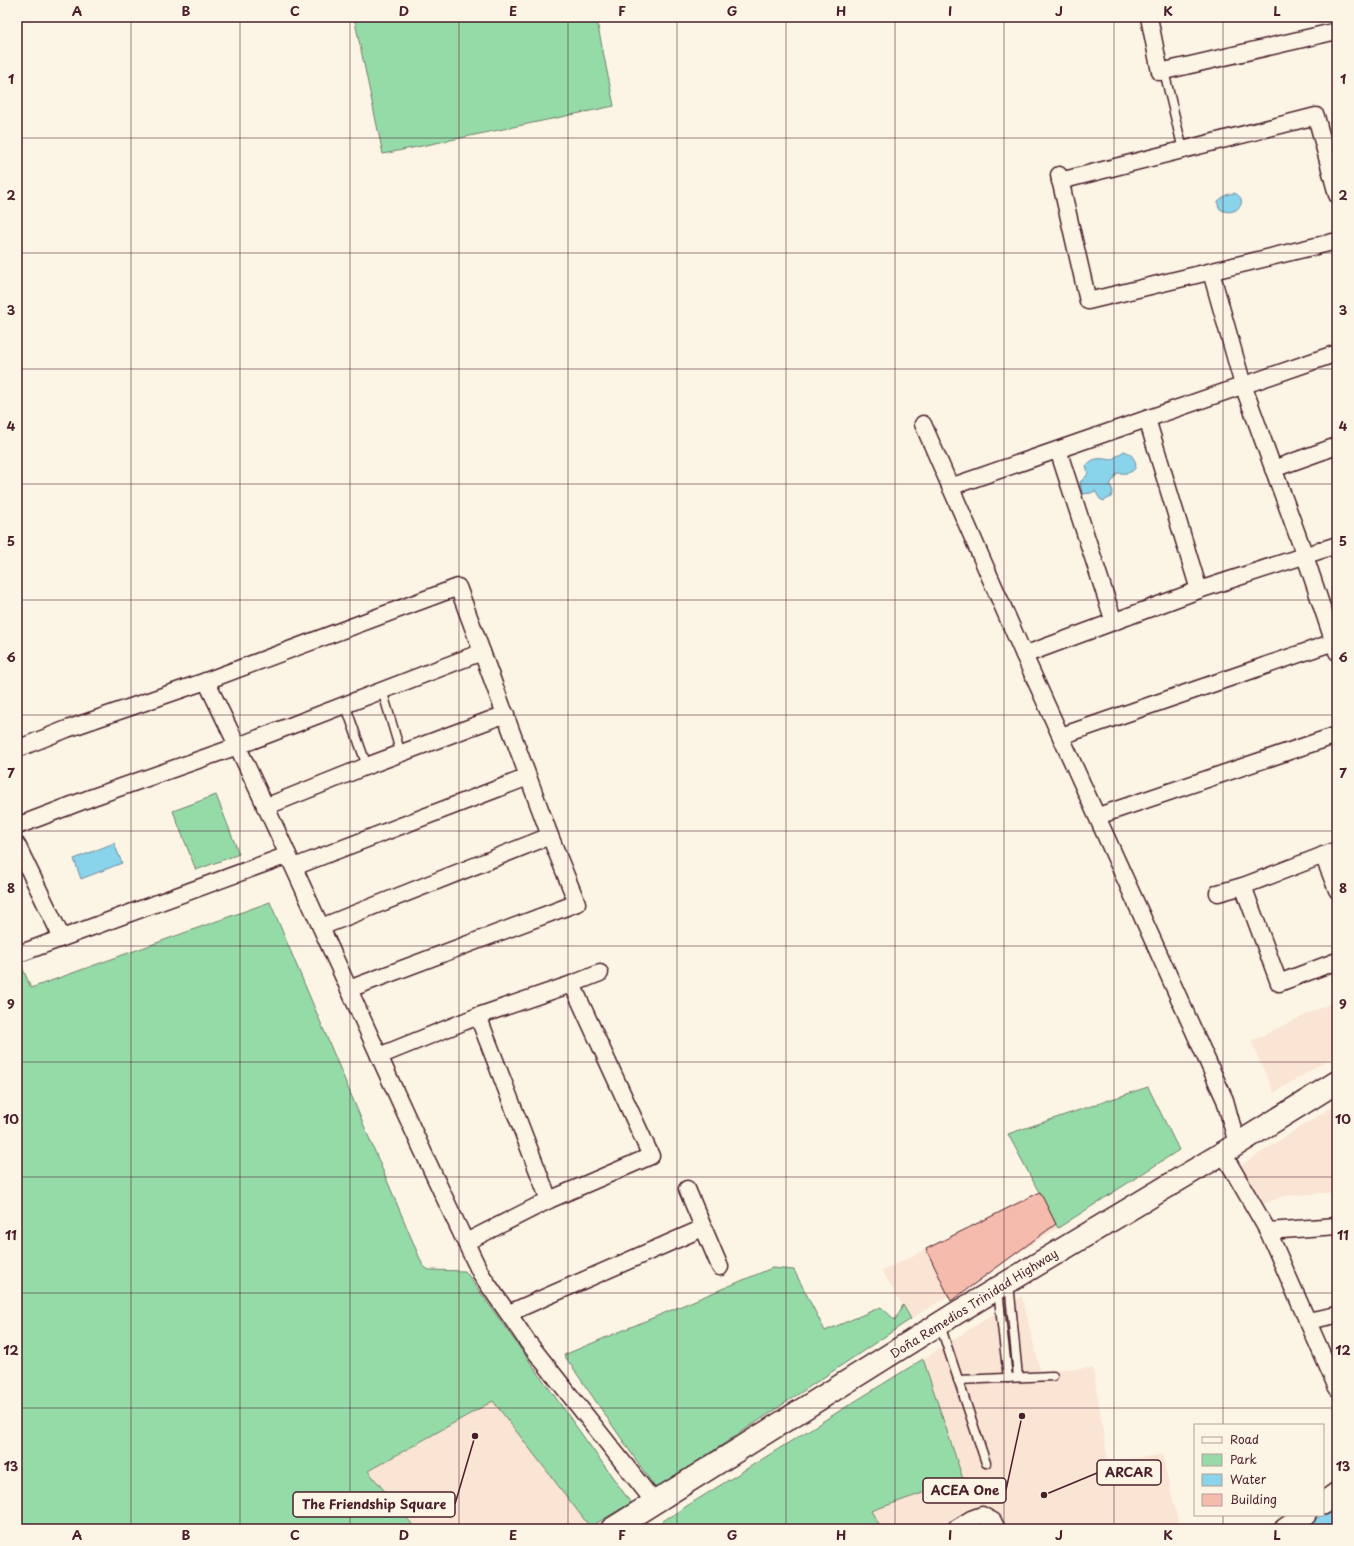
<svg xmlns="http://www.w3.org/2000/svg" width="1354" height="1546" font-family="'Playpen Sans',sans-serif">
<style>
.built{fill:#fae4d4}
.green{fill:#95dba8;stroke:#707d6a}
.water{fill:#89d4ea;stroke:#708c9e}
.building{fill:#f5bbad;stroke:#4a1f2b}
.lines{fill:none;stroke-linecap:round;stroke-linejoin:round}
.service-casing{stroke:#4a1f2b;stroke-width:11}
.minor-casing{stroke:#4a1f2b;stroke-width:19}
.tertiary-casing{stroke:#4a1f2b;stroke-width:24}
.trunk-casing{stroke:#4a1f2b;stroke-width:25}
.service{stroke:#fcf5e5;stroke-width:8}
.minor{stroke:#fcf5e5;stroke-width:16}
.tertiary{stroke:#fcf5e5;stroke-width:21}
.trunk{stroke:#fcf5e5;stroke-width:22}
.grid{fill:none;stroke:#4a1f2b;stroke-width:1;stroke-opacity:0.55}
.labels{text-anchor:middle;stroke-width:3;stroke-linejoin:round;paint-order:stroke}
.street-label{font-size:12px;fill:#4a1f2b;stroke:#fcf5e5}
.leader{fill:none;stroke:#4a1f2b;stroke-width:1.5}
.callout-dot{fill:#4a1f2b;stroke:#fcf5e5;stroke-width:1.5}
.callout{fill:#fcf5e5;stroke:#4a1f2b;stroke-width:1.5}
.callout-label{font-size:13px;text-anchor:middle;font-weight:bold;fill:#4a1f2b}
.neatline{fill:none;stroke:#4a1f2b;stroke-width:1.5}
.grid-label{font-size:13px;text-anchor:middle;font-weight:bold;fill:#4a1f2b}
</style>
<rect width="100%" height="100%" fill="#fcf5e5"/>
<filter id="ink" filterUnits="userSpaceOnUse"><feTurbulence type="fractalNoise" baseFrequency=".025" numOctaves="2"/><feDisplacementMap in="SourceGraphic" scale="8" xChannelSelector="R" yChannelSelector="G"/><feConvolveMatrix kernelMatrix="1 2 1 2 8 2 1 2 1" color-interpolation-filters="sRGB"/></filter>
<g filter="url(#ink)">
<g class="built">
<path d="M1337,1000V1054L1274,1093L1251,1041Z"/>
<path d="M1337,1104V1192L1284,1196L1261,1205L1241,1165Z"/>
<path d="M1040,1192L1058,1228L911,1319L882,1271Z"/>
<path d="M1022,1296L1040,1370L1093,1368L1108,1461L1162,1455L1180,1529H882L871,1511L963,1479L923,1359Z"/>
<path d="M493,1401L590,1527L587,1529H416L368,1471Z"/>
</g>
<g class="green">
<path d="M354,17H596L614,106L383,154Z"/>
<path d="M216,795L239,854L196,870L173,811Z"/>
<path d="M270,902L423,1266L429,1270L465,1271L631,1503L590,1527L493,1401L368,1471L416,1529H17V955L31,988Z"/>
<path d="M1148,1087L1179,1150L1058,1228L1008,1134Z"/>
<path d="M772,1268L794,1270L825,1331L881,1307L895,1320L903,1305L911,1319L656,1489L564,1355Z"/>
<path d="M923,1359L963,1479L871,1511L882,1529H650Z"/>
</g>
<g class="water">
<path d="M1234,193C1251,199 1236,219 1220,209L1218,205V201L1226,195Z"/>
<path d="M1124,451C1133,453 1142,468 1130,472C1126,474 1121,473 1117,473L1110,485L1113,491L1111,497L1104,501L1100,499L1095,491L1091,493L1082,494L1080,482C1086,476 1090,476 1086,466C1093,457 1100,458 1111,460Z"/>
<path d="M114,843L122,863L81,879L74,859Z"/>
<path d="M1337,1505V1529H1300Z"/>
</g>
<path class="building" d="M1040,1192L1056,1224L951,1301L926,1249Z"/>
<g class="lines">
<g class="service-casing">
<g id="service">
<path d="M1164,71L1183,150"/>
<path d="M382,690L401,754"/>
<path d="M345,704L367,766"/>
<path d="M1009,1283L1018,1377"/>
<path d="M998,1290L1008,1378"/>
<path d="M940,1325L986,1463"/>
<path d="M958,1380L1053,1376"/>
</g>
</g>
<g class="minor-casing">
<g id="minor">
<path d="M1149,17L1160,72L1337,31"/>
<path d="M1059,175L1088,301L1337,241"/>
<path d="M1060,181L1316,116L1337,195"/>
<path d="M1211,272L1243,385L1305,556L1337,652"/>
<path d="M1147,419L1199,590"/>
<path d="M923,424L1024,655L1225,1100L1237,1144"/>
<path d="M1058,450L1114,622"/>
<path d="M1273,469L1337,446"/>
<path d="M950,487L1337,353"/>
<path d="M1024,655L1199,590L1337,545"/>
<path d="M206,681C302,876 385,1078 481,1274C496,1297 512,1318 527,1341L655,1503"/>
<path d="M1061,736L1337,641"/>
<path d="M17,749L67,729L206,681L458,587L550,836L577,903L349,989"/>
<path d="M265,807L367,766L506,714"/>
<path d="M1098,816L1337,735"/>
<path d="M17,826L93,797L238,746L482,652"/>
<path d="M17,845L62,938"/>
<path d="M1323,855L1337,890"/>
<path d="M294,867L528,777"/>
<path d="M1243,886L1279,983L1337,961"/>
<path d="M1218,893L1243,886L1337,850"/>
<path d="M321,927L550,836"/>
<path d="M24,952L288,855"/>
<path d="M572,984L600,973"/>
<path d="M478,1016L549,1200"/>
<path d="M379,1056L478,1016L572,984L651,1156L549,1200L466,1242"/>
<path d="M1223,1153L1268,1231L1337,1388"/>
<path d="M687,1189L720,1267"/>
<path d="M1268,1231L1337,1226"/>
<path d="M509,1313L703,1228"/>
<path d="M1307,1321L1337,1315"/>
<path d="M955,1529L971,1519L982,1515L993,1521L997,1529"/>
</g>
</g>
<g class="tertiary-casing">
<g id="tertiary">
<path d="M1323,1503L1337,1493"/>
<path d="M1285,1529L1305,1515"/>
</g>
</g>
<g class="trunk-casing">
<path id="trunk" d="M612,1529L958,1312L1223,1153L1337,1082"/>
</g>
<use href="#service" class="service"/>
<use href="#minor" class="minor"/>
<use href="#tertiary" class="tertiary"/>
<use href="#trunk" class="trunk"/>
</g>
</g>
<path class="grid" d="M131,17V1529M240,17V1529M350,17V1529M459,17V1529M568,17V1529M677,17V1529M786,17V1529M895,17V1529M1004,17V1529M1114,17V1529M1223,17V1425M17,138H1337M17,253H1337M17,369H1337M17,484H1337M17,600H1337M17,715H1337M17,831H1337M17,946H1337M17,1062H1337M17,1177H1337M17,1293H1337M17,1408H1337M1223,1515V1529"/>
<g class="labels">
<g class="street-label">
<text transform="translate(974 1304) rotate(-32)" y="4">Doña Remedios Trinidad Highway</text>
</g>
</g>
<path class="leader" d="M1044 1495L1097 1473M1022 1416L1006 1490M475 1436L455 1504"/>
<g class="callout-dot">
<circle cx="1044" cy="1495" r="4"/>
<circle cx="1022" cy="1416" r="4"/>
<circle cx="475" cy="1436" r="4"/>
</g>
<g class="callout">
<rect x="1097" y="1460" width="64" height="25" rx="4"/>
<rect x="923" y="1478" width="83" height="25" rx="4"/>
<rect x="293" y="1492" width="162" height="25" rx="4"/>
</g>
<g class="callout-label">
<text x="1129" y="1477">ARCAR</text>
<text x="965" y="1495">ACEA One</text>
<text x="374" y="1509">The Friendship Square</text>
</g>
<rect width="1354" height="1546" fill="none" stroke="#fcf5e5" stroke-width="44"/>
<rect x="1194" y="1424" width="130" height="92" fill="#fcf5e5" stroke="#b59f9b"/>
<rect x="1202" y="1437" width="20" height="6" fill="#fcf5e5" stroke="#b59f9b"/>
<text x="1230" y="1444" font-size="12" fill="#4a1f2b">Road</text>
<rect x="1202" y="1454" width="20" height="12" fill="#95dba8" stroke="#b59f9b"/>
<text x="1230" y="1464" font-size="12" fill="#4a1f2b">Park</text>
<rect x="1202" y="1474" width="20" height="12" fill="#89d4ea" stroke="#b59f9b"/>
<text x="1230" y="1484" font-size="12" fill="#4a1f2b">Water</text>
<rect x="1202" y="1494" width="20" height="12" fill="#f5bbad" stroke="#b59f9b"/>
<text x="1230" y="1504" font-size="12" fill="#4a1f2b">Building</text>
<rect x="22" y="22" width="1310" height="1502" class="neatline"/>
<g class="grid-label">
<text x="77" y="16">A</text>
<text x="186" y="16">B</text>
<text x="295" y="16">C</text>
<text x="404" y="16">D</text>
<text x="513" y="16">E</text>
<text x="622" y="16">F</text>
<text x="732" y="16">G</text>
<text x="841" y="16">H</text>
<text x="950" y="16">I</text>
<text x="1059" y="16">J</text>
<text x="1168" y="16">K</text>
<text x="1277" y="16">L</text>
<text x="11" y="84">1</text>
<text x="1343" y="84">1</text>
<text x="11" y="200">2</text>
<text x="1343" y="200">2</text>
<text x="11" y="315">3</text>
<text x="1343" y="315">3</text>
<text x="11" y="431">4</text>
<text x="1343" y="431">4</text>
<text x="11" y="546">5</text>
<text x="1343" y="546">5</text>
<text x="11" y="662">6</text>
<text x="1343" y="662">6</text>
<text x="11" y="778">7</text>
<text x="1343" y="778">7</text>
<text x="11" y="893">8</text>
<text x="1343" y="893">8</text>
<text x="11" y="1009">9</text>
<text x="1343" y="1009">9</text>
<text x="11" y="1124">10</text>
<text x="1343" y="1124">10</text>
<text x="11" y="1240">11</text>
<text x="1343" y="1240">11</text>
<text x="11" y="1355">12</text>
<text x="1343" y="1355">12</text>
<text x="11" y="1471">13</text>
<text x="1343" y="1471">13</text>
<text x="77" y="1540">A</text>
<text x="186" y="1540">B</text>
<text x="295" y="1540">C</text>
<text x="404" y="1540">D</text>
<text x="513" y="1540">E</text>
<text x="622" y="1540">F</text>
<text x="732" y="1540">G</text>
<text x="841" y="1540">H</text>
<text x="950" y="1540">I</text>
<text x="1059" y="1540">J</text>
<text x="1168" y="1540">K</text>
<text x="1277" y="1540">L</text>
</g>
</svg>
